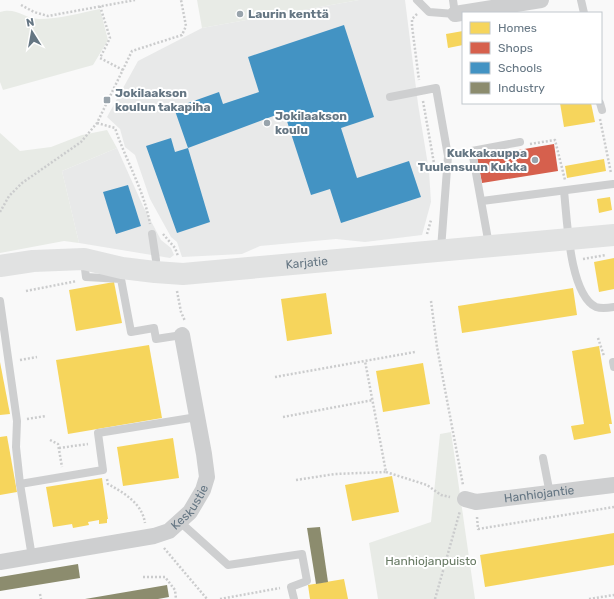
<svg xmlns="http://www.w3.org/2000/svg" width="614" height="599" font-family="Rubik,sans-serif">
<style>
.built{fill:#e8e9e9}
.green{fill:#e8ebe6}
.homes{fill:#f6d55c}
.shops{fill:#d6604d}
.schools{fill:#4393c3}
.industry{fill:#8c8c6e}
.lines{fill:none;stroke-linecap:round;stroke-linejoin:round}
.path{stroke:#cbcccd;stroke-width:2.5;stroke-dasharray:2 2;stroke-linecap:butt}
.lane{stroke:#cecfd0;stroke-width:8}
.street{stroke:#cecfd0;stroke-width:16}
.secondary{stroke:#e1e2e2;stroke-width:22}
.poi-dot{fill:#99a4ac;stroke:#fff;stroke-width:1.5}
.labels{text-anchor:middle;stroke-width:4;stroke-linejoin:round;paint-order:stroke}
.poi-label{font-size:12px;font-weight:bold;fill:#657683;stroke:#fff;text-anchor:start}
.street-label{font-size:12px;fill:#657683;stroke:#fff}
.park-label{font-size:12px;fill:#687a64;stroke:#fff}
</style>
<rect width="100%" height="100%" fill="#f9f9f9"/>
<g class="built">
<path d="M359,0H405L418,104L429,171L431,202L422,235L365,242L336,239L260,246L242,254L182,257L177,242L171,237L150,199L135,155L125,147L120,129L107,117L138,61L202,28Z"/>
<path d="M117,148L143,206L161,240L171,248L174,255L170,258L79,243L62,171Z"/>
</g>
<g class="green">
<path d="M197,0H359L202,28Z"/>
<path d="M100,9L108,40L93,65L3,90L0,82V12C17,7 24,19 39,19C59,19 80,13 100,9Z"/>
<path d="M107,130L117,148L62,171L79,243L64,241L0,253V133L20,151L51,147L82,135Z"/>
<path d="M451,432L475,599H378L369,543L431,522L440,434Z"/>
</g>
<g class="homes">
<path d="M463,31V45L448,48L446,34Z"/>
<path d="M560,103H591L595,122L564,127Z"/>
<path d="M604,159L606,171L567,178L565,166Z"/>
<path d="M610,197L612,210L599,213L597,199Z"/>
<path d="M614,258V289L599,292L594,262Z"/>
<path d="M114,282L122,323L76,331L69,290Z"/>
<path d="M573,288L577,315L462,333L458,306Z"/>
<path d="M326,293L332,334L287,341L281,299Z"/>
<path d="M149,345L162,418L68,434L56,360Z"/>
<path d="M599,346L612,424H609L611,433L574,440L571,426L584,424L572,351Z"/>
<path d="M0,362L10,414L0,415Z"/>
<path d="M423,363L430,404L383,412L376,371Z"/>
<path d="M7,436L17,492L0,495V437Z"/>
<path d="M173,438L179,478L123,486L117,447Z"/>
<path d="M392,476L399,512L352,521L345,485Z"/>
<path d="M102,478L108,519H107V523L99,524V520L88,522L89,525L73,528L72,524L53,527L46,487Z"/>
<path d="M614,533V565L485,587L480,555Z"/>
<path d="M344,579L348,599H310L308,585Z"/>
</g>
<path class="shops" d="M554,144L558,171L482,183L477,157Z"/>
<g class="schools">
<path d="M344,25L374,117L341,128L357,178L409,161L421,197L341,223L330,189L311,195L284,112L188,148L174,108L219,92L223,104L259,92L248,57Z"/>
<path d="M171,138L175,152L188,148L210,222L177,233L146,146Z"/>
<path d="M128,185L141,226L116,234L103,192Z"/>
</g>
<g class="industry">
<path d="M320,527L328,582L316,584L307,528Z"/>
<path d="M78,564L80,578L0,591V577Z"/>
<path d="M167,585L169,597L158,599H85Z"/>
</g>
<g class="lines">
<g class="path">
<path d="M21,5L34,12L48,16L135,0"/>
<path d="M100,6L110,38L100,58L123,70"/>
<path d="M417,14L412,19V26L419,80"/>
<path d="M423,101L435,169"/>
<path d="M600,119L611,173"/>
<path d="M97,123L115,128C126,161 144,190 150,224"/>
<path d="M530,144L555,140L565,180"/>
<path d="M0,212L9,196L22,183L81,142L97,123L132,51L182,35L186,26L181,0"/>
<path d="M163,234L175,248L178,256"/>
<path d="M427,234L431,220"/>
<path d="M583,259L606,255"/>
<path d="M26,291L77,281"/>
<path d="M177,291L181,312L185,321"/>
<path d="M431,301L437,347L463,485"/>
<path d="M598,338L604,356"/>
<path d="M20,360L37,357"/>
<path d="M275,377L415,352"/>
<path d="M283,417L373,400"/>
<path d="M27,419L46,416"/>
<path d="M50,440L58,444L62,467"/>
<path d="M59,448L88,444"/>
<path d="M386,472L427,485L441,495L450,497"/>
<path d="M107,479L108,484C124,493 142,503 145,523"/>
<path d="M296,480L335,474L386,472L365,361"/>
<path d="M477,517L478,529L614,507"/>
<path d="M164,548L207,599"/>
<path d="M143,577H165L175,590L176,599"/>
<path d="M40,594L41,599"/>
<path d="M220,599L280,588"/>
<path d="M435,599L460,511"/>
<path d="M589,599L614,595"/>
</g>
<g class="lane">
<path d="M417,0L429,12L455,14L453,0"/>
<path d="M581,0L584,13"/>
<path d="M390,97L436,88L448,156L441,249"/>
<path d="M600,103L602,110"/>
<path d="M564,191C567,217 569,294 596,307C602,309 608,308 614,307"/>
<path d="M482,201L613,184"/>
<path d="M152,234L156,260L155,272"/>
<path d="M489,245L472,151L520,142"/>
<path d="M84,261L86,277L121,279L131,332L154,328L156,339L182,335"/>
<path d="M0,301L17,421L16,447L20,484L32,557"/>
<path d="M613,362L614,367"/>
<path d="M543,458L550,494"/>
<path d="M20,484L103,470L98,433L197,417"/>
<path d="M180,522L228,565L302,554L307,581L291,587L294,599"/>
</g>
<g class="street">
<path d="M455,14L541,0"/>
<path id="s1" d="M465,499L476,502L614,485"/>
<path id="s2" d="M0,562L154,536L169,531L190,512L203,490L207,477L204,454L182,335"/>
</g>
<path class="secondary" id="s3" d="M0,266L33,261L84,259L122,268L155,272L183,274L614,235"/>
</g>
<g class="poi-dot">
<circle cx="240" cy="14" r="4"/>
<rect x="103" y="96" width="8" height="8" rx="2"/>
<circle cx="267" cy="123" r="4"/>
<circle cx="535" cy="160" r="4"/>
</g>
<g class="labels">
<g class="poi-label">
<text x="248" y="18">Laurin kenttä</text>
<text x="115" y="97">Jokilaakson<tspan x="115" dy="14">koulun takapiha</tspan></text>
<text x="275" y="120">Jokilaakson<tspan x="275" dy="14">koulu</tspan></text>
<text x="527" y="157" text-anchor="end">Kukkakauppa<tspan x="527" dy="14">Tuulensuun Kukka</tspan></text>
</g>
<g class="street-label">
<text dy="4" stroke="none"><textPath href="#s3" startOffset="309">Karjatie</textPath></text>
<text dy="4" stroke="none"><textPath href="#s1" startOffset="75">Hanhiojantie</textPath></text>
<text dy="4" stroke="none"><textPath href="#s2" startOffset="204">Keskustie</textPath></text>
</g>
<g class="park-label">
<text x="431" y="565">Hanhiojanpuisto</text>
</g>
</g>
<rect x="462" y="12" width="140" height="92" fill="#ffffff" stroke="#c1c8cd"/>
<rect x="470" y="22" width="20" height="12" fill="#f6d55c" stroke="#c1c8cd"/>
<text x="498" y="32" font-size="12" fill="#657683">Homes</text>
<rect x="470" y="42" width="20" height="12" fill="#d6604d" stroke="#c1c8cd"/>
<text x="498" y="52" font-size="12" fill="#657683">Shops</text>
<rect x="470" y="62" width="20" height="12" fill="#4393c3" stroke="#c1c8cd"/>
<text x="498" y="72" font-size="12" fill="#657683">Schools</text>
<rect x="470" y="82" width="20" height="12" fill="#8c8c6e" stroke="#c1c8cd"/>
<text x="498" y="92" font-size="12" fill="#657683">Industry</text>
<g transform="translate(32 32) rotate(349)" stroke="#ffffff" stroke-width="3" paint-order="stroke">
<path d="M0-3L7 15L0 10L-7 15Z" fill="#657683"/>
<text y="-6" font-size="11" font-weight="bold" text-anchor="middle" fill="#657683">N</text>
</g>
</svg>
